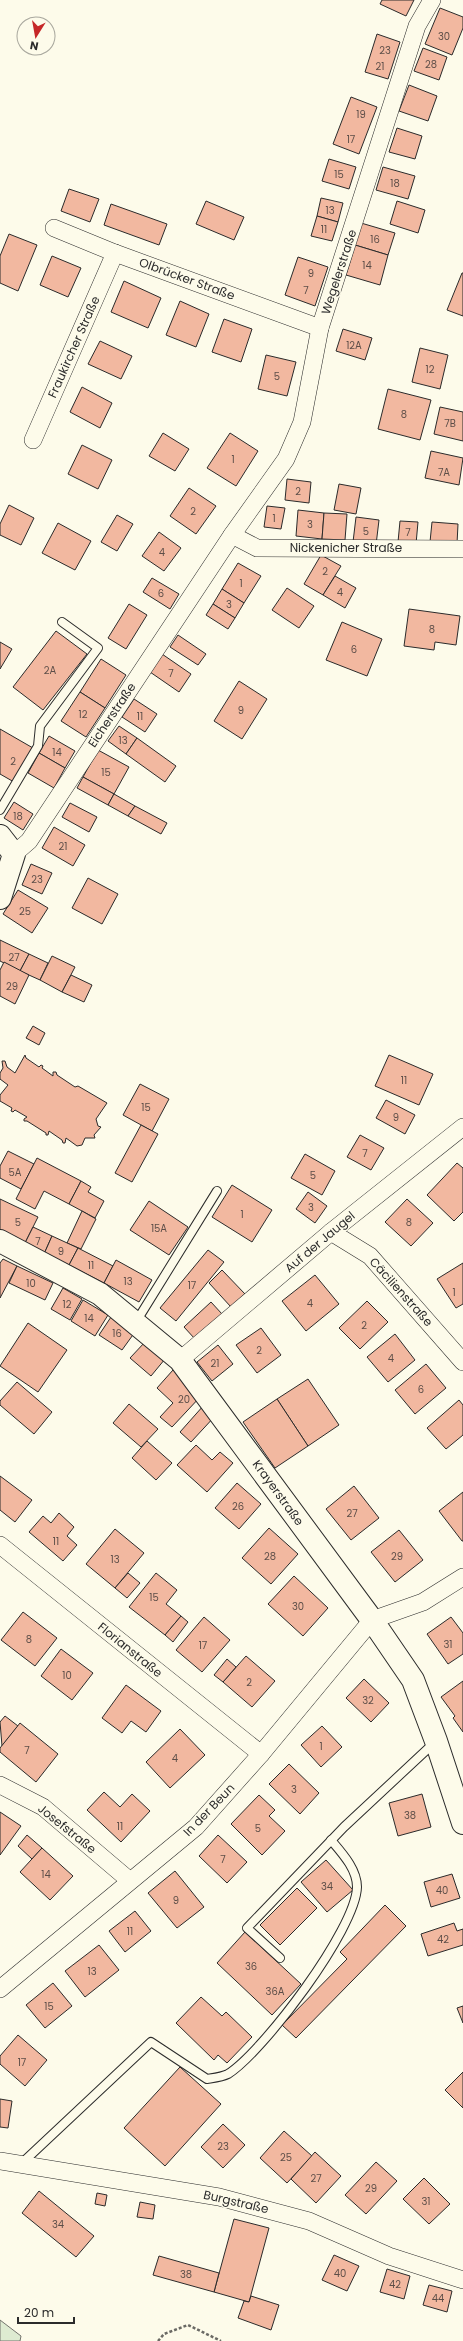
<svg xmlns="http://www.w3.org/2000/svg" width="463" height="2341" font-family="Poppins,sans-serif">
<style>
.green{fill:#deebd1;stroke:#74746e}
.building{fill:#f2b8a0;stroke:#2b2b2b}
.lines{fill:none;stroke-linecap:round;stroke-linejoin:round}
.lane-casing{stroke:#2b2b2b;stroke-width:10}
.street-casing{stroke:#2b2b2b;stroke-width:18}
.secondary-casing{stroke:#2b2b2b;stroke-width:24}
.path{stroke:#6a6964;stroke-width:2.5;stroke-dasharray:3 2;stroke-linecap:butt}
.lane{stroke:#fdfbea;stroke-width:8}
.street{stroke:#fdfbea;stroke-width:17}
.secondary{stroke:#fdfbea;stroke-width:22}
.labels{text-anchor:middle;stroke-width:3;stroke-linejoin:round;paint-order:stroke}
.number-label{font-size:10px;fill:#5d4e48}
.street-label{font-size:12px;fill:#2b2b2b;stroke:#fdfbea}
</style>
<rect width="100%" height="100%" fill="#fdfbea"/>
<path class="green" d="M0,2320L21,2336L20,2341H0Z"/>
<g class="building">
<path d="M382,0H414L406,16L380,4Z"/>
<path d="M440,8L463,17V28L452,55L425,44Z"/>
<path d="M377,34L400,42L388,79L365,72Z"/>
<path d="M423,48L447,57L439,80L414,71Z"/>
<path d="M409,85L437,96L428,121L399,111Z"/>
<path d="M351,97L377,107L359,154L333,144Z"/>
<path d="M397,128L422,136L415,159L389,152Z"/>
<path d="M329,159L356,167L349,189L322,181Z"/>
<path d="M383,167L415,176L408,199L376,190Z"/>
<path d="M69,189L99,199L90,222L61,211Z"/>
<path d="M321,198L343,203L338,222L317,216Z"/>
<path d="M206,201L244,217L234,240L196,224Z"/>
<path d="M397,201L425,210L418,233L390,224Z"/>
<path d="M111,204L167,224L159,245L104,225Z"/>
<path d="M317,216L338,222L332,241L311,236Z"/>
<path d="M361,223L395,233L388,255L355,245Z"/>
<path d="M9,234L37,245L18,291L0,283V256Z"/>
<path d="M355,245L388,255L380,285L346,275Z"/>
<path d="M52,256L81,268L68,297L40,285Z"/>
<path d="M298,257L328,267L315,306L285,295Z"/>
<path d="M462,273H463V316L447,310Z"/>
<path d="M124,281L161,298L148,328L111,312Z"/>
<path d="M180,301L209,314L196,347L166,335Z"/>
<path d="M224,319L252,329L241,362L212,352Z"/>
<path d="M343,329L372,338L365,360L336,351Z"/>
<path d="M100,341L132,356L121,379L88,364Z"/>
<path d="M420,348L448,355L440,389L412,382Z"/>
<path d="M266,355L296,362L287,396L258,389Z"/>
<path d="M82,387L112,403L100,428L70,412Z"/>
<path d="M388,389L431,400L420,440L378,429Z"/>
<path d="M440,407L463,412V441L434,434Z"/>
<path d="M163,433L189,449L175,471L149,456Z"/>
<path d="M230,433L258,451L236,486L207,468Z"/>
<path d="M82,445L112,460L98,489L68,474Z"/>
<path d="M431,451L463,458L459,485L425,478Z"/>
<path d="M287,479L311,482L309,503L285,500Z"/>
<path d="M339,484L361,488L356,514L334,510Z"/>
<path d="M189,488L216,506L196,534L170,516Z"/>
<path d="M9,505L34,518L21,545L0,535V524Z"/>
<path d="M267,506L285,508L281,529L264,527Z"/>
<path d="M298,510L324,513L322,539L296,536Z"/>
<path d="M324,513L347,514L345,540L322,539Z"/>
<path d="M117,515L133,524L117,551L101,542Z"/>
<path d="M356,517L379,520L376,545L353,542Z"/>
<path d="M400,521L418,522L416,544L398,542Z"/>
<path d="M432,522L458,524L457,544L430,542Z"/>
<path d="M58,523L91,541L75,570L42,553Z"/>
<path d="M159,532L181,548L164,571L142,556Z"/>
<path d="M321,555L341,566L323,595L304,584Z"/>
<path d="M238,563L261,576L244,603L222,589Z"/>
<path d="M335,576L356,588L345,608L323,595Z"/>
<path d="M152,578L179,594L170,609L143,592Z"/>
<path d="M287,588L314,606L299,628L272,610Z"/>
<path d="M222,589L244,603L235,618L213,604Z"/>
<path d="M129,604L147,615L126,649L108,638Z"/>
<path d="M213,604L235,618L228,629L206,615Z"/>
<path d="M409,609L460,616L456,645L435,642L434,650L404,646Z"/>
<path d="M342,622L382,639L367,676L326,660Z"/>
<path d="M56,631L87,654L43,710L13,687Z"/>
<path d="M178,635L206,654L198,665L170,647Z"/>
<path d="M0,642L12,649L0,669Z"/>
<path d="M162,654L191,674L179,692L150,672Z"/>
<path d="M101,659L126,675L105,708L80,692Z"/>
<path d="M239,681L267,699L242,739L214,721Z"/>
<path d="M80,692L105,708L86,737L61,721Z"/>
<path d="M134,699L157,714L145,732L122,717Z"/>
<path d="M119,726L137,738L126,754L108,741Z"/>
<path d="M0,729L33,748L14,782L0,774Z"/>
<path d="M49,736L75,751L65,768L39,753Z"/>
<path d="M137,738L176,766L165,782L126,754Z"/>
<path d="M98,750L129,767L114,794L83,777Z"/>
<path d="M39,753L65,768L54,788L28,773Z"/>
<path d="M83,777L114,794L108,805L77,788Z"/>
<path d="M114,794L135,806L128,816L108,805Z"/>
<path d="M14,802L33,814L23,830L4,818Z"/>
<path d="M70,803L97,817L89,832L62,817Z"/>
<path d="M135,806L167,823L161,834L128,816Z"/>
<path d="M54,827L85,845L73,866L42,848Z"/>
<path d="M31,864L52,873L42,894L22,885Z"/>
<path d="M88,878L118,894L102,924L72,908Z"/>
<path d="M18,890L48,908L32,933L3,914Z"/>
<path d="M0,940L29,954L20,971L0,961Z"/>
<path d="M29,954L48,963L40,980L20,971Z"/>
<path d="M52,956L75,967L62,992L40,980Z"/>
<path d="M4,962L29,975L15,1004L0,996V970Z"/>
<path d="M71,975L92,985L84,1002L62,992Z"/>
<path d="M33,1026L45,1033L39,1045L26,1038Z"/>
<path d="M25,1055L26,1058L39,1067L41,1065L43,1066L42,1068L53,1076V1072H56L57,1075L75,1087L78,1086L107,1103L96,1119L98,1126L101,1127L94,1135L95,1138H85L82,1145L77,1146L66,1138L65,1143H63L62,1140L49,1131L48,1135H46V1133L27,1121H24V1119L27,1117L15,1110L13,1112L11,1111L12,1108L0,1101V1095L8,1085L0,1079V1073L3,1068L2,1061H5L7,1067L15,1073Z"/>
<path d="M389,1055L433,1074L419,1105L375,1086Z"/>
<path d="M140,1084L169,1099L152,1131L123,1115Z"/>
<path d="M386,1100L415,1115L405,1134L376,1118Z"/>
<path d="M141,1125L158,1134L132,1182L115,1173Z"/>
<path d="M360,1135L384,1148L371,1170L347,1157Z"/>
<path d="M8,1151L34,1164L21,1189L0,1178V1166Z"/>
<path d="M305,1154L335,1171L322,1195L291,1178Z"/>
<path d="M37,1158L81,1181L69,1204L44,1191L35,1209L16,1199Z"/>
<path d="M457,1163L463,1168V1212L454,1221L427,1195Z"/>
<path d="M81,1181L91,1187L88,1192L104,1201L95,1218L69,1204Z"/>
<path d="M232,1185L272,1210L252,1242L212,1217Z"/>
<path d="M308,1192L327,1206L315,1223L296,1209Z"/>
<path d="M0,1199L38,1217L24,1245L0,1234Z"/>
<path d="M407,1199L433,1223L411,1246L385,1222Z"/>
<path d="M149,1201L188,1227L169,1255L130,1230Z"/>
<path d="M82,1211L96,1219L81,1249L67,1243Z"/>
<path d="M33,1227L52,1236L44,1254L24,1245Z"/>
<path d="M52,1236L78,1248L69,1265L44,1254Z"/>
<path d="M78,1248L113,1266L104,1283L69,1265Z"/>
<path d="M208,1250L224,1262L176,1321L160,1308Z"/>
<path d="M3,1259L17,1266L0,1298V1263Z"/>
<path d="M116,1260L152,1280L139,1302L104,1283Z"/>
<path d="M463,1263V1304L456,1308L437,1279Z"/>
<path d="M17,1266L53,1283L45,1300L9,1283Z"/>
<path d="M222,1270L245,1294L231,1307L209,1283Z"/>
<path d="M315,1275L339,1304L306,1331L282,1301Z"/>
<path d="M63,1288L82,1299L70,1320L51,1309Z"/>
<path d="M83,1300L108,1315L95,1336L71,1321Z"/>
<path d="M367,1301L388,1322L360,1349L339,1328Z"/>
<path d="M211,1302L222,1314L195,1339L184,1327Z"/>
<path d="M111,1317L135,1332L122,1350L99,1335Z"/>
<path d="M28,1323L67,1350L38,1392L0,1366Z"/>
<path d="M261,1328L281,1355L257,1373L236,1345Z"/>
<path d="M395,1334L415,1360L388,1382L367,1357Z"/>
<path d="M145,1342L165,1359L151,1376L130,1358Z"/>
<path d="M218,1345L233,1364L212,1381L197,1362Z"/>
<path d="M426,1364L446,1388L415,1414L395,1390Z"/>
<path d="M173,1370L201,1396L172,1427L160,1417L173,1403L157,1388Z"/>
<path d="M308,1379L339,1425L308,1446L277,1399Z"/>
<path d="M17,1382L52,1412L34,1434L0,1405V1401Z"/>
<path d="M277,1399L308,1446L275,1468L243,1422Z"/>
<path d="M459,1400L463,1405V1435L446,1449L427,1428Z"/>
<path d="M129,1404L158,1429L141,1447L113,1423Z"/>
<path d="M204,1405L216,1415L191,1442L180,1432Z"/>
<path d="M147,1441L172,1463L156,1480L132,1458Z"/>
<path d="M196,1445L212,1460L220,1452L233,1463L207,1492L177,1465Z"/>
<path d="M0,1476L32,1500L15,1522L0,1510Z"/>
<path d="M237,1483L261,1504L239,1529L215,1508Z"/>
<path d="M354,1486L379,1518L351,1540L326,1509Z"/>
<path d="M463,1492V1541H462L439,1511Z"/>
<path d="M59,1513L74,1527L67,1536L77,1545L63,1561L29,1532L43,1516L51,1523Z"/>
<path d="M269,1528L298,1554L271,1584L242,1558Z"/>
<path d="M115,1529L144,1553L115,1588L86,1564Z"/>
<path d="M399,1530L423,1560L395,1582L371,1552Z"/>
<path d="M128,1573L140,1583L127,1598L115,1588Z"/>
<path d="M156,1573L177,1590L166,1604L181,1616L165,1635L129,1607Z"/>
<path d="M294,1576L328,1608L303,1636L268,1604Z"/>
<path d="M23,1612L57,1638L35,1666L1,1640Z"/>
<path d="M181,1616L188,1622L173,1642L165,1635Z"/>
<path d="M204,1617L230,1640L202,1672L176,1650Z"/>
<path d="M451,1617L463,1633V1654L448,1664L427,1634Z"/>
<path d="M61,1649L93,1673L72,1700L41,1676Z"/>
<path d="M246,1656L275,1681L252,1707L223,1682Z"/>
<path d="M227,1659L236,1667L223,1682L214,1675Z"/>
<path d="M364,1679L389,1703L371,1722L346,1698Z"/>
<path d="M463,1681V1732L453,1718L455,1716L441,1697Z"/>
<path d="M126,1685L161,1711L146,1732L131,1721L122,1733L102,1718Z"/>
<path d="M5,1716L18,1726L2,1746L0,1722Z"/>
<path d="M20,1723L58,1754L36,1782L0,1752V1748Z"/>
<path d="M322,1726L342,1747L321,1767L301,1745Z"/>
<path d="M180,1729L205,1755L170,1788L146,1762Z"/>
<path d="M289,1764L319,1793L300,1814L269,1784Z"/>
<path d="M104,1792L120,1807L132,1794L150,1811L121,1842L87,1810Z"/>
<path d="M422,1794L431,1827L398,1836L389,1803Z"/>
<path d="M259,1795L275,1810L269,1816L285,1831L262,1855L231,1824Z"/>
<path d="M0,1812L21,1826L0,1855Z"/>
<path d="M27,1835L42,1848L32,1859L18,1846Z"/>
<path d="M218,1835L247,1862L227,1883L199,1856Z"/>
<path d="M42,1848L73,1876L50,1900L20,1872Z"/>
<path d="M326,1860L353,1890L327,1912L301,1882Z"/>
<path d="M175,1871L204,1907L177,1928L148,1893Z"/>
<path d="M452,1874L460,1898L431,1907L424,1882Z"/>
<path d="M297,1888L317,1908L280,1945L260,1925Z"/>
<path d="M385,1905L406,1926L296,2038L282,2025L347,1959L340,1952Z"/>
<path d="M135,1911L151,1931L125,1952L109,1931Z"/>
<path d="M454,1923L457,1931L463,1929V1945L428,1956L421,1934Z"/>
<path d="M245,1932L301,1984L272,2015L217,1963Z"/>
<path d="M99,1945L119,1970L85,1997L65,1971Z"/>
<path d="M53,1983L72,2006L45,2028L26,2005Z"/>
<path d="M201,1997L222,2016L226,2012L252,2037L227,2063L218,2055L214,2060L176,2023Z"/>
<path d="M463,2006V2023L457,2008Z"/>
<path d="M18,2035L47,2060L25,2086L0,2064V2056Z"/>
<path d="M180,2067L221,2104L165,2166L124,2128Z"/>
<path d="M463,2072V2108L445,2090Z"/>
<path d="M0,2099L12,2101L8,2128L0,2127Z"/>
<path d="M223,2124L245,2145L223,2168L201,2147Z"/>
<path d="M284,2131L312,2156L287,2183L260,2158Z"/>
<path d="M315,2152L341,2176L316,2203L291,2179Z"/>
<path d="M376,2162L397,2181L366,2214L345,2195Z"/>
<path d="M424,2178L450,2204L429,2224L403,2199Z"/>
<path d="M39,2191L94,2236L76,2257L22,2213Z"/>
<path d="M97,2193L107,2195L105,2206L95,2204Z"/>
<path d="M140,2202L155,2205L153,2219L137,2217Z"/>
<path d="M234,2219L269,2228L249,2302L214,2292Z"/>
<path d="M334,2255L359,2266L347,2291L322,2280Z"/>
<path d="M159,2256L219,2273L214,2292L153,2275Z"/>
<path d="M387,2269L410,2276L404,2299L380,2292Z"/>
<path d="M429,2285L452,2291L447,2312L423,2305Z"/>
<path d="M251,2296L279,2305L271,2330L238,2318L244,2301L249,2302Z"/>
</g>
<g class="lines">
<g class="lane-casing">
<g id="lane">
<path d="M0,810L38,746L40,726L98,648L62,622"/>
<path d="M136,1322L217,1191"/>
<path d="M280,1958L247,1928L344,1827L434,1743"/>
<path d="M21,2164L151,2042L207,2079C213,2078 222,2077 228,2074C263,2052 356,1929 357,1887C357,1869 342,1853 331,1840"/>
</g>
</g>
<g class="street-casing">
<g id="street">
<path d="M54,228L115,253L320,328"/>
<path d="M33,440L115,253"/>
<path d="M232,535L257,548L463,549"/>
<path d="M14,854L29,841L232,535L286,459L302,422L320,328L417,26L432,0"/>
<path d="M331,1232L370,1256L463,1362"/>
<path d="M180,1360L331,1232L463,1127"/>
<path d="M0,1545L261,1754"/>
<path d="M0,1785L43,1807L129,1880"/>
<path d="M0,1989L196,1827L261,1754L372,1620L423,1602L463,1577"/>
<path d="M0,2161L219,2197L309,2221L389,2256L463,2280"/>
</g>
</g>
<g class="secondary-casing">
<g id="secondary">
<path d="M0,836L14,854L0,898"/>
<path d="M0,1241L100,1294L180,1360L372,1620L413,1680L436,1741L463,1823"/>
</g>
</g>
<path class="path" d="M158,2341L164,2334L188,2325L221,2341"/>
<use href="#lane" class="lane"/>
<use href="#street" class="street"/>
<use href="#secondary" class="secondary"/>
</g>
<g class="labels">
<g class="number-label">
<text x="444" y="40">30</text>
<text x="385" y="54">23</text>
<text x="431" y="68">28</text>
<text x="380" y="70">21</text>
<text x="361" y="118">19</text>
<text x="351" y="143">17</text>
<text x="339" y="178">15</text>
<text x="395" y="187">18</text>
<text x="330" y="214">13</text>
<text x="324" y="233">11</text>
<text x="375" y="243">16</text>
<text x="367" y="269">14</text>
<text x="311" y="277">9</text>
<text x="306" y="294">7</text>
<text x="354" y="349">12A</text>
<text x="430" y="373">12</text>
<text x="277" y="380">5</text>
<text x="404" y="418">8</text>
<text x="450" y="427">7B</text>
<text x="233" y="463">1</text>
<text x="444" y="476">7A</text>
<text x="298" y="495">2</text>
<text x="193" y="515">2</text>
<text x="274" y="522">1</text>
<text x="310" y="528">3</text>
<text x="366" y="535">5</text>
<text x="408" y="536">7</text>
<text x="162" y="556">4</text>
<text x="325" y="575">2</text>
<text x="241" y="587">1</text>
<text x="340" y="596">4</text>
<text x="161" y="597">6</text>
<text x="229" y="608">3</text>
<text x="432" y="633">8</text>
<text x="354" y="653">6</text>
<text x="50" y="674">2A</text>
<text x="171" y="677">7</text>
<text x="241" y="714">9</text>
<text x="83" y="718">12</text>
<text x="140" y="720">11</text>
<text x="123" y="744">13</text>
<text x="57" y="756">14</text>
<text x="13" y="765">2</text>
<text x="106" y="776">15</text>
<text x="18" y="820">18</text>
<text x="63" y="850">21</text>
<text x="37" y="883">23</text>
<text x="25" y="915">25</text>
<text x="14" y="961">27</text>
<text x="12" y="990">29</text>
<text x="404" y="1084">11</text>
<text x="146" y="1111">15</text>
<text x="396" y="1121">9</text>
<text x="365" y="1157">7</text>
<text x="15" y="1176">5A</text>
<text x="313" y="1179">5</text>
<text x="311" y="1211">3</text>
<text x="242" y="1218">1</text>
<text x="18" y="1226">5</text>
<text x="409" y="1226">8</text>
<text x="159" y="1232">15A</text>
<text x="38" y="1245">7</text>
<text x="61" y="1255">9</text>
<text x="91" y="1269">11</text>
<text x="128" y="1285">13</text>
<text x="31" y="1287">10</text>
<text x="192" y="1289">17</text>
<text x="454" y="1296">1</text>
<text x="310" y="1307">4</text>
<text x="67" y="1308">12</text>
<text x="89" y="1322">14</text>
<text x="364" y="1329">2</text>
<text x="117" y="1337">16</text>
<text x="259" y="1354">2</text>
<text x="391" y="1362">4</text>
<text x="215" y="1367">21</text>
<text x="421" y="1393">6</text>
<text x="184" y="1403">20</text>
<text x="238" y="1510">26</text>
<text x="352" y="1517">27</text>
<text x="56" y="1545">11</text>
<text x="270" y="1560">28</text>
<text x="397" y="1560">29</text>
<text x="115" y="1563">13</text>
<text x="154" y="1601">15</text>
<text x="298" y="1610">30</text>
<text x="29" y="1643">8</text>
<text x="448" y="1648">31</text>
<text x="203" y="1649">17</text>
<text x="67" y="1679">10</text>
<text x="249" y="1686">2</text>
<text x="368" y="1704">32</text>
<text x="321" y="1750">1</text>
<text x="27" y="1754">7</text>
<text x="175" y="1762">4</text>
<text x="294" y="1793">3</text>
<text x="410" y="1819">38</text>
<text x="120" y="1830">11</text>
<text x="258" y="1832">5</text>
<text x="223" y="1863">7</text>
<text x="46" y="1878">14</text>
<text x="327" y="1890">34</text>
<text x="442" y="1894">40</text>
<text x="176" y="1904">9</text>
<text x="130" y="1935">11</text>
<text x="443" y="1943">42</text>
<text x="251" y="1970">36</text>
<text x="92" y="1975">13</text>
<text x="275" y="1995">36A</text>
<text x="49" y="2010">15</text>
<text x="22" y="2066">17</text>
<text x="223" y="2150">23</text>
<text x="286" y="2161">25</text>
<text x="316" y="2182">27</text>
<text x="371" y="2192">29</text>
<text x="426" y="2205">31</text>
<text x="58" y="2228">34</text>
<text x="340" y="2277">40</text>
<text x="186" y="2278">38</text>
<text x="395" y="2288">42</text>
<text x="438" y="2302">44</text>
</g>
<g class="street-label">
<text transform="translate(339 272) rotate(-72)" y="4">Wegelerstraße</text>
<text transform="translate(187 279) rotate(20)" y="4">Olbrücker Straße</text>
<text transform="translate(74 347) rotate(-66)" y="4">Fraukircher Straße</text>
<text x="346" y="552">Nickenicher Straße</text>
<text transform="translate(112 715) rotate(-56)" y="4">Eicherstraße</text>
<text transform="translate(320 1242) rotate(-40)" y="4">Auf der Jaugel</text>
<text transform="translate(401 1292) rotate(48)" y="4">Cäcilienstraße</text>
<text transform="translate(278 1493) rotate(54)" y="4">Krayerstraße</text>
<text transform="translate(130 1650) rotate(39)" y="4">Florianstraße</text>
<text transform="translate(209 1810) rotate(-46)" y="4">In der Beun</text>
<text transform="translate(67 1829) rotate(39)" y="4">Josefstraße</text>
<text transform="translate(236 2202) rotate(13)" y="4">Burgstraße</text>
</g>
</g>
<g transform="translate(36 36) rotate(191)"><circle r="19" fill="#fdfbea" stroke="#a9a89e"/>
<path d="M0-3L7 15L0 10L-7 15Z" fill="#c62828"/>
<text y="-6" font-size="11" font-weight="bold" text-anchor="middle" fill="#2b2b2b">N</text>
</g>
<path d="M18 2317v6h56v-6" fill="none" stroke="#2b2b2b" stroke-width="2"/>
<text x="24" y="2317" font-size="12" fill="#2b2b2b" stroke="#fdfbea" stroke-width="3" paint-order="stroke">20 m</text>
</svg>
